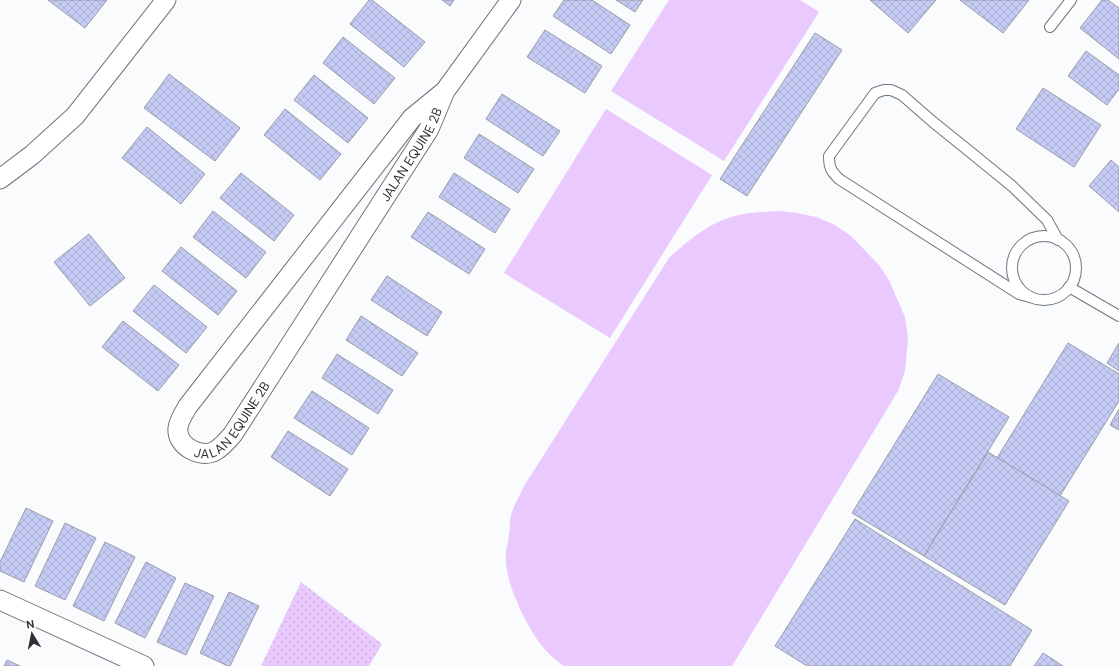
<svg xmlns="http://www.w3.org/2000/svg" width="1119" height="666" font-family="'DM Sans',sans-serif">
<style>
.grass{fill:#eac9fe}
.park{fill:url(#park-dots)}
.building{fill:url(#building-cross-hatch);stroke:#9a9ca7}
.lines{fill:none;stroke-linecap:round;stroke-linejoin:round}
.service-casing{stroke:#6e767e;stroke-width:12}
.minor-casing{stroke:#6e767e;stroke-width:21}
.service{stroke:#fff;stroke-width:10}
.minor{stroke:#fff;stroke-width:19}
.labels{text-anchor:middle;stroke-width:3.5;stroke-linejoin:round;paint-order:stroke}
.street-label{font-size:13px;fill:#2e3135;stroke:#fff}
</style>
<defs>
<pattern id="park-dots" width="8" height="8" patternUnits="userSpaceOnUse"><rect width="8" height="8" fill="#eac9fe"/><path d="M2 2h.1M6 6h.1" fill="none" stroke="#c9adda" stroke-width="1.8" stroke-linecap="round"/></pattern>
<pattern id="building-cross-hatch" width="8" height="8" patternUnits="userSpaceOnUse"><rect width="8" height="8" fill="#c6cbf6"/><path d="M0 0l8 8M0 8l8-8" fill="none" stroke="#aaafd4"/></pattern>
</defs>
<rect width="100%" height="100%" fill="#f9fbfd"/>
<g class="grass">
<path d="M669,0H800L819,12L724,161L611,91Z"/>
<path d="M606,109L712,175L610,338L504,273Z"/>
<path d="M780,211L797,213L816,217L835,225L851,236L879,265L889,280L905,317L908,339L905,371L898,391L732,666H564C544,652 535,638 524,617C514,596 504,574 506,550C507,545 509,540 509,535C510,530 510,525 510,520C512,508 519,497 524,486L669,258C691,238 712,220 743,214C755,212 768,212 780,211Z"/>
</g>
<path class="park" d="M301,582L382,644L369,666H261Z"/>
<g class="building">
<path d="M48,0H107L85,28Z"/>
<path d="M369,0H372L425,42L404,67L350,24Z"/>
<path d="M442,0H454L450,6Z"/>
<path d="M564,0H592L630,25L611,54L553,16Z"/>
<path d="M616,0H643L635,12Z"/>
<path d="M870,0H936L908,33Z"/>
<path d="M960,0H1029L1003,33Z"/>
<path d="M1102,0H1108L1119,8V59L1080,28Z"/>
<path d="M545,30L602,66L585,93L527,57Z"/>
<path d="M815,33L842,50L747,196L720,179Z"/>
<path d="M343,37L395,78L374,104L323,63Z"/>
<path d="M1086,51L1119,75V89L1107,105L1068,76Z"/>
<path d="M169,74L240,128L215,161L144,108Z"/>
<path d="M314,75L368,118L348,143L294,100Z"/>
<path d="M1043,88L1101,125L1074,167L1016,129Z"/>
<path d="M502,94L560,131L543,156L486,119Z"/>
<path d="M285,109L341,154L320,180L264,135Z"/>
<path d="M147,127L205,174L181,204L122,158Z"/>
<path d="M479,134L534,169L518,193L464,158Z"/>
<path d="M1111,160L1119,167V212L1089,186Z"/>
<path d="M241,173L294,215L274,241L220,198Z"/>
<path d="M454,173L510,209L495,233L439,197Z"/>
<path d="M213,211L266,252L246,278L193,237Z"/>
<path d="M428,212L485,249L469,274L411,237Z"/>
<path d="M89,234L125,278L90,306L54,262Z"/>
<path d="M181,247L237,291L218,315L162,271Z"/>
<path d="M387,276L442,312L427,336L371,300Z"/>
<path d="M154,285L207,327L186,353L133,311Z"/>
<path d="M361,316L418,353L402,376L346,340Z"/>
<path d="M123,321L179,365L158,391L102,347Z"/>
<path d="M1068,343L1119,374V401L1060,496L997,458Z"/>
<path d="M1119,343V371L1107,363Z"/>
<path d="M337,354L393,390L378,414L322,378Z"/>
<path d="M938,374L1009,417L924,556L852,513Z"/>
<path d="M312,391L369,428L352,455L294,418Z"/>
<path d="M1119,409V430L1110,425Z"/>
<path d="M288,431L348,469L330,496L271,457Z"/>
<path d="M988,452L1069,501L1005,605L924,556Z"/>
<path d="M26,508L53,521L24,582L0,571V562Z"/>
<path d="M855,519L1032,630L1010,666H807L775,646Z"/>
<path d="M65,523L96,538L65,600L35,586Z"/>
<path d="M105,542L135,557L104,621L73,606Z"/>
<path d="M146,562L176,578L145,638L115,623Z"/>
<path d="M185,583L214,596L186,655L157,642Z"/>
<path d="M229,592L259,606L230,666H228L200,653Z"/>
<path d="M1043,653L1063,666H1034Z"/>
<path d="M7,660L20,666H4Z"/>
</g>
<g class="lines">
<g class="service-casing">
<g id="service">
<path d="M1050,27L1071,0"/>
<circle cx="1044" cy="268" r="32"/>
<path d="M1069,287L1119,316"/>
<path d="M1030,297L1019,294L839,179C831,171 829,168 829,156L875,93L884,90H891L902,95L933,122L969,151L1012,186L1047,220L1058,240"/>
</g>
</g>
<g class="minor-casing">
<g id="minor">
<path id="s1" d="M445,91L412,118L188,406C185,411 178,422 178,428C176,446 201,459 215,451C222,447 228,440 233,434L429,129L445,91L511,0"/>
<path d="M0,179L32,155L75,116L166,0"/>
<path d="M0,600L144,666"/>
</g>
</g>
<use href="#service" class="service"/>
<use href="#minor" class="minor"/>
</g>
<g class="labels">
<g class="street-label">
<text dy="5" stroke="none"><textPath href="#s1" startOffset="840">JALAN EQUINE 2B</textPath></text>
<text dy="5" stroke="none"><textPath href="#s1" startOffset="516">JALAN EQUINE 2B</textPath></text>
</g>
</g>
<g transform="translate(32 634) rotate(350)" stroke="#ffffff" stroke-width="3" paint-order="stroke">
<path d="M0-3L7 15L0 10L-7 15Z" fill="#2e3135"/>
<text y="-6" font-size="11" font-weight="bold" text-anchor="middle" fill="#2e3135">N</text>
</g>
</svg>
